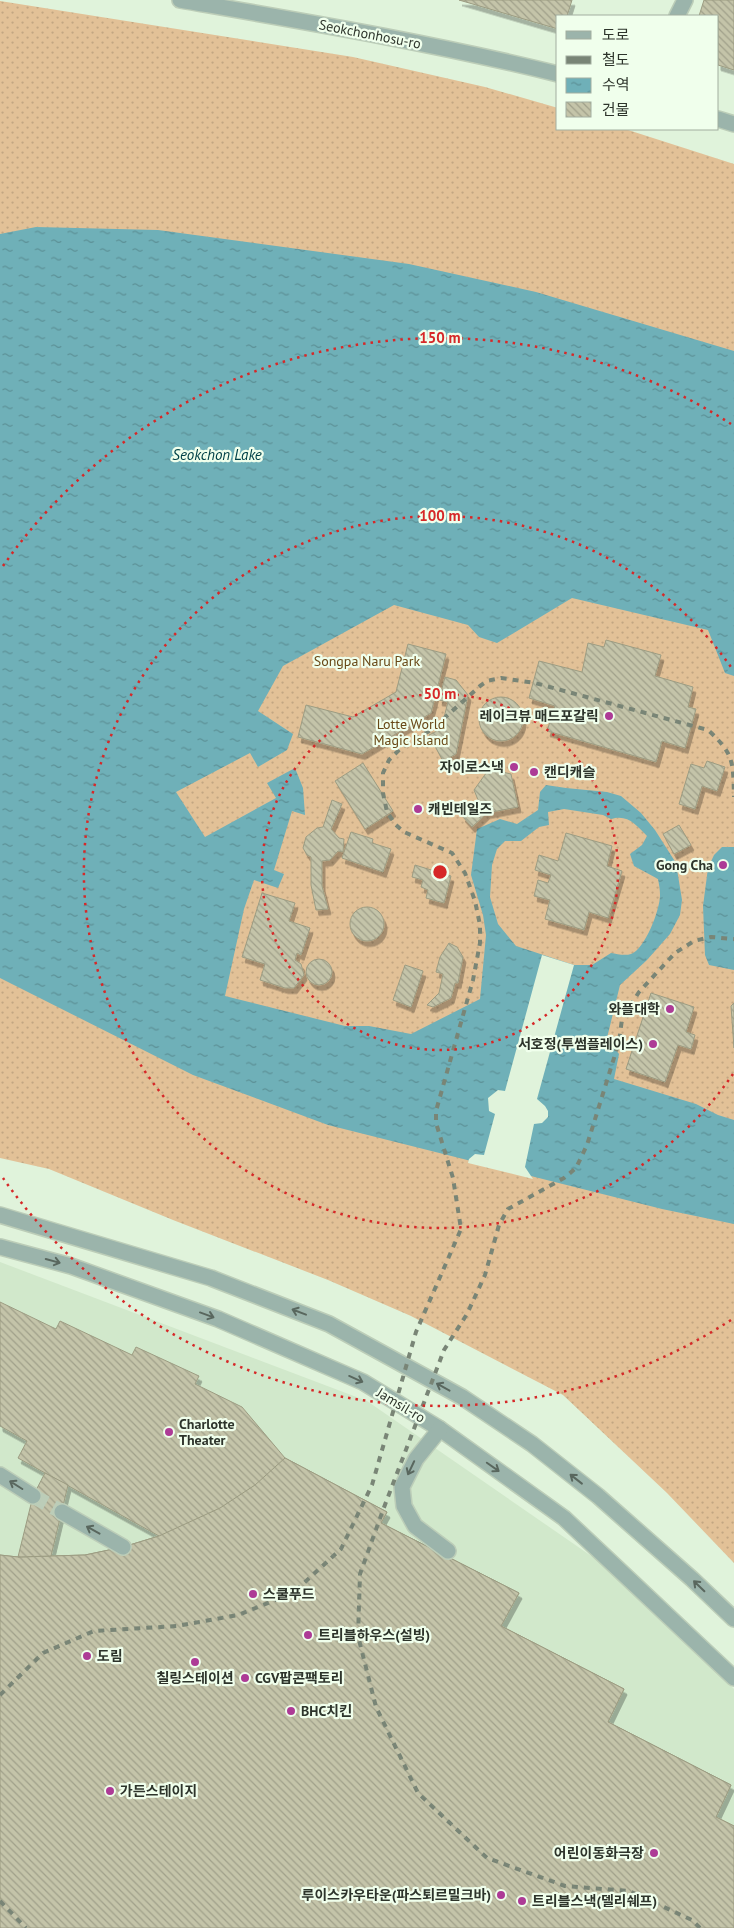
<svg xmlns="http://www.w3.org/2000/svg" width="734" height="1928" font-family="'PT Sans','Noto Sans KR',sans-serif">
<style>
.built{fill:#d1e8cb}
.grass{fill:url(#grass-dots)}
.water{fill:url(#water-ripples);fill-rule:evenodd}
.pier{fill:#e0f3db}
.building{fill:url(#building-back-hatch);stroke:#9c9c82;filter:url(#shadow)}
.lines{fill:none;stroke-linecap:round;stroke-linejoin:round}
.minor-tunnel{stroke:#bccdb8;stroke-width:15;stroke-dasharray:15 8;stroke-linecap:butt}
.minor-casing{stroke:#bccdb8;stroke-width:18}
.minor{stroke:#9bb4ab;stroke-width:15}
.rail{stroke:#798576;stroke-width:4;stroke-dasharray:6 6;stroke-linecap:butt}
.oneway{stroke:#59675e}
.ring{fill:none;stroke:#d62828;stroke-width:2.5;stroke-dasharray:2.5 5}
.poi-dot{fill:#ad3b96;stroke:#f0ffec;stroke-width:2}
.labels{text-anchor:middle;stroke-width:4.5;stroke-linejoin:round;paint-order:stroke}
.street-label{font-size:14px;fill:#2d342b;stroke:#f0ffec}
.park-label{font-size:14px;fill:#684816;stroke:#f0ffec}
.poi-label{font-size:14px;font-weight:bold;fill:#2d342b;stroke:#f0ffec;text-anchor:start}
.water-label{font-size:15px;font-style:italic;fill:#004147;stroke:#f0ffec}
.centre{fill:#d62828;stroke:#f0ffec;stroke-width:2.5}
.ring-label{font-size:15px;text-anchor:middle;font-weight:bold;fill:#d62828;stroke:#f0ffec;stroke-width:4.5;stroke-linejoin:round;paint-order:stroke}
</style>
<defs>
<pattern id="grass-dots" width="8" height="8" patternUnits="userSpaceOnUse" patternTransform="scale(1.25)"><rect width="8" height="8" fill="#e2c197"/><path d="M2 2h.1M6 6h.1" fill="none" stroke="#c2a682" stroke-width="1.8" stroke-linecap="round"/></pattern>
<pattern id="water-ripples" width="26" height="14" patternUnits="userSpaceOnUse" patternTransform="scale(1.25)"><rect width="26" height="14" fill="#6fb0b8"/><path d="M2 4q2-2 4 0t4 0M15 11q2-2 4 0t4 0" fill="none" stroke="#5c9096"/></pattern>
<pattern id="building-back-hatch" width="6" height="6" patternUnits="userSpaceOnUse" patternTransform="scale(1.25)"><rect width="6" height="6" fill="#c4c4a9"/><path d="M-1 5l2 2M0 0l6 6M5-1l2 2" fill="none" stroke="#a0a08a"/></pattern>
<filter id="shadow"><feDropShadow dx="3" dy="5.5" stdDeviation="0" flood-color="#0004"/></filter>
</defs>
<rect width="100%" height="100%" fill="#e0f3db"/>
<path class="built" d="M0,1262L367,1401L626,1580L734,1689V1928H0Z"/>
<path class="grass" d="M0,1L353,57L485,87L558,108V129H625L734,164V1563L667,1493L563,1395L411,1316L328,1280L173,1220L49,1169L0,1158Z"/>
<g class="water">
<path d="M36,227L158,230L409,264L536,292L734,351V676L725,673L708,630L572,598L497,643L479,637L468,625L394,605L283,666L258,711L293,734L287,750L258,767L250,753L176,792L205,837L276,798L267,783L295,768L303,788L305,815L292,811L274,870L284,874L278,888L254,880L244,909L225,996L345,1026H369L411,1034L480,999L486,935L483,915L471,875L477,829L500,819L517,824L538,810L540,792L546,785L566,788L607,792L621,796L641,813L655,830L676,863L682,900L680,915L670,934L647,960L620,985L607,1038L619,1054L614,1079L696,1104L718,1115L734,1120V1224L662,1209L328,1125L193,1075L0,978V234ZM564,809L603,815L611,819C628,814 636,825 647,836L642,845L630,854L634,866L658,879C659,884 660,890 660,895C660,910 645,949 631,954C625,956 617,954 611,953L592,965H574L516,946L498,924L490,897L492,865L497,849L505,841H521L539,827L549,825L548,812Z"/>
<path d="M722,847H734V970L709,965L705,955L703,906L708,868L714,855Z"/>
</g>
<path class="pier" d="M542,955L574,965L537,1099L545,1106L548,1111V1117L542,1123L534,1124L525,1167L533,1179L468,1163L469,1159L475,1154L484,1155L495,1114L489,1111L488,1098L498,1090L505,1091Z"/>
<g class="building">
<path d="M459,0H572L567,16H558V29Z"/>
<path d="M704,0H734V70L718,65V16H699Z"/>
<path d="M606,640L661,655L655,676L693,687L688,707L696,709L685,748L662,741L656,762L547,731L555,706L529,698L539,661L582,672L588,643L604,647Z"/>
<path d="M408,644L446,654L431,713L362,754L298,737L306,705L353,717L396,692Z"/>
<path d="M445,677L456,680L468,695L456,754L443,761L429,735L441,729L448,702L439,700Z"/>
<circle cx="501" cy="719" r="22"/>
<path d="M707,761L725,767L717,791L702,786L695,809L679,804L691,764L704,768Z"/>
<path d="M363,763L393,811L365,829L335,781Z"/>
<path d="M489,769L511,774L518,807L487,813L472,827L462,816L479,802L474,790Z"/>
<path d="M332,800L342,804L331,829L339,838L344,839L343,852L338,851L330,860L322,861V886L328,909L316,910L311,885V857L307,855L303,848L306,837L317,828L323,827Z"/>
<path d="M679,825L691,845L674,854L663,834Z"/>
<path d="M351,832L373,839L372,843L391,849L383,872L342,858Z"/>
<path d="M566,833L612,846L607,866L622,871L608,918L589,912L584,930L545,919L550,900L534,896L538,880L548,883L551,875L535,870L539,855L558,861Z"/>
<path d="M415,865L451,876L444,903L426,898L428,890L421,887L423,880L412,877Z"/>
<path d="M262,893L295,903L289,921L310,928L301,955L297,953L295,960L301,964L304,975L294,988H285L260,980L265,964L242,957Z"/>
<circle cx="367" cy="924" r="17"/>
<path d="M449,943L457,947L463,957L458,983H455L451,998L433,1007L427,1005L439,993L443,974L436,972L440,957Z"/>
<circle cx="319" cy="972" r="13"/>
<path d="M405,965L423,971L411,1007L393,1000Z"/>
<path d="M651,993L694,1007L686,1032L695,1035L691,1049L678,1045L665,1082L626,1069Z"/>
<path d="M734,1003V1048L731,1006Z"/>
<path d="M0,1302L56,1329L60,1321L132,1355L136,1347L199,1376L195,1384L242,1407L285,1458L387,1512L381,1523L519,1593L501,1626L624,1689L608,1722L731,1785L716,1817L734,1826V1928H0V1555L18,1557L85,1555L123,1547L159,1536L18,1458L27,1441L0,1426Z"/>
<path d="M285,1458L387,1512L381,1523L519,1593L501,1626L624,1689L608,1722L731,1785L716,1817L734,1826V1928H0V1555L18,1557L85,1555L123,1547L159,1536L220,1508L255,1485Z"/>
<path d="M45,1473L68,1485L51,1556L18,1557L33,1496Z"/>
</g>
<g class="lines">
<path class="minor-tunnel" d="M33,1496L62,1512"/>
<g class="minor-casing">
<g id="minor">
<path d="M180,0C307,22 433,43 558,74"/>
<path d="M677,16L685,0"/>
<path d="M718,119L734,124"/>
<path d="M0,1215L211,1278L329,1324L462,1397L532,1444L598,1496L692,1579L734,1619"/>
<path d="M0,1247L71,1266L218,1319L363,1382L440,1429L564,1518L734,1678"/>
<path d="M440,1429L416,1459L402,1487L404,1506L415,1526L448,1551"/>
<path d="M0,1475L33,1496"/>
<path d="M62,1512L123,1547"/>
</g>
</g>
<use href="#minor" class="minor"/>
<g class="rail">
<path d="M0,1695L43,1653L94,1631L177,1626L238,1615L293,1593L341,1549L372,1485L416,1332L461,1229L453,1178L436,1123V1111L473,980L480,943V925L475,901L465,873L452,853L404,832L395,824L387,812L383,793V773L389,760L402,747L431,730L480,686L487,681L501,678L535,683L708,730C734,754 733,761 734,797"/>
<path d="M0,1901L26,1928"/>
<path d="M700,1928L692,1920L629,1891L565,1886L487,1858L418,1793L376,1707L358,1636L360,1574L383,1510L444,1350L467,1314L485,1275L499,1225L508,1209L564,1178L576,1168L587,1145L619,1042L622,1019L639,992L675,953L694,941L711,937L734,939"/>
</g>
</g>
<defs><path id="oneway-shaft" d="M-6 0H5M1.5-3L5.5 0L1.5 3" fill="none" stroke-width="1.6" stroke-linecap="round" stroke-linejoin="round" transform="scale(1.25)"/></defs>
<g class="oneway">
<use href="#oneway-shaft" transform="translate(53 1261) rotate(15)"/>
<use href="#oneway-shaft" transform="translate(299 1312) rotate(-159)"/>
<use href="#oneway-shaft" transform="translate(207 1315) rotate(20)"/>
<use href="#oneway-shaft" transform="translate(356 1379) rotate(24)"/>
<use href="#oneway-shaft" transform="translate(443 1387) rotate(-151)"/>
<use href="#oneway-shaft" transform="translate(493 1467) rotate(35)"/>
<use href="#oneway-shaft" transform="translate(411 1468) rotate(115)"/>
<use href="#oneway-shaft" transform="translate(576 1479) rotate(-142)"/>
<use href="#oneway-shaft" transform="translate(16 1485) rotate(-148)"/>
<use href="#oneway-shaft" transform="translate(93 1530) rotate(-151)"/>
<use href="#oneway-shaft" transform="translate(699 1586) rotate(-136)"/>
</g>
<g class="ring">
<circle cx="440" cy="872" r="178"/>
<path d="M733 1074A356 356 0 1 1 733 670"/>
<path d="M731 1320A534 534 0 0 1 3 1178M3 566A534 534 0 0 1 731 424"/>
</g>
<g class="poi-dot">
<circle cx="609" cy="716" r="5"/>
<circle cx="514" cy="767" r="5"/>
<circle cx="534" cy="772" r="5"/>
<circle cx="418" cy="809" r="5"/>
<circle cx="723" cy="865" r="5"/>
<circle cx="670" cy="1009" r="5"/>
<circle cx="653" cy="1044" r="5"/>
<circle cx="169" cy="1432" r="5"/>
<circle cx="253" cy="1594" r="5"/>
<circle cx="308" cy="1635" r="5"/>
<circle cx="87" cy="1656" r="5"/>
<circle cx="195" cy="1662" r="5"/>
<circle cx="245" cy="1678" r="5"/>
<circle cx="291" cy="1711" r="5"/>
<circle cx="110" cy="1791" r="5"/>
<circle cx="654" cy="1853" r="5"/>
<circle cx="501" cy="1895" r="5"/>
<circle cx="522" cy="1901" r="5"/>
</g>
<g class="labels">
<g class="street-label">
<text transform="translate(370 34) rotate(11)" y="5">Seokchonhosu-ro</text>
<text transform="translate(401 1405) rotate(31)" y="5">Jamsil-ro</text>
</g>
<g class="park-label">
<text x="367" y="666">Songpa Naru Park</text>
<text x="411" y="729">Lotte World<tspan x="411" dy="16">Magic Island</tspan></text>
</g>
<g class="poi-label">
<text x="599" y="721" text-anchor="end">레이크뷰 매드포갈릭</text>
<text x="504" y="772" text-anchor="end">자이로스낵</text>
<text x="544" y="777">캔디캐슬</text>
<text x="428" y="814">캐빈테일즈</text>
<text x="713" y="870" text-anchor="end">Gong Cha</text>
<text x="660" y="1014" text-anchor="end">와플대학</text>
<text x="643" y="1049" text-anchor="end">서호정(투썸플레이스)</text>
<text x="179" y="1429">Charlotte<tspan x="179" dy="16">Theater</tspan></text>
<text x="263" y="1599">스쿨푸드</text>
<text x="318" y="1640">트리블하우스(설빙)</text>
<text x="97" y="1661">도림</text>
<text x="195" y="1683" text-anchor="middle">칠링스테이션</text>
<text x="255" y="1683">CGV팝콘팩토리</text>
<text x="301" y="1716">BHC치킨</text>
<text x="120" y="1796">가든스테이지</text>
<text x="644" y="1858" text-anchor="end">어린이동화극장</text>
<text x="491" y="1900" text-anchor="end">루이스카우타운(파스퇴르밀크바)</text>
<text x="532" y="1906">트리블스낵(델리쉐프)</text>
</g>
<g class="water-label">
<text x="217" y="460">Seokchon Lake</text>
</g>
</g>
<circle cx="440" cy="872" r="8" class="centre"/>
<g class="ring-label">
<text x="440" y="343">150 m</text>
<text x="440" y="521">100 m</text>
<text x="440" y="699">50 m</text>
</g>
<rect x="556" y="15" width="162" height="115" fill="#f0ffec" stroke="#a2ae9f"/>
<rect x="566" y="31" width="25" height="8" fill="#9bb4ab" stroke="#a2ae9f"/>
<text x="602" y="40" font-size="15" fill="#2d342b">도로</text>
<rect x="566" y="56" width="25" height="8" fill="#798576" stroke="#a2ae9f"/>
<text x="602" y="65" font-size="15" fill="#2d342b">철도</text>
<rect x="566" y="78" width="25" height="15" fill="url(#water-ripples)" stroke="#a2ae9f"/>
<text x="602" y="90" font-size="15" fill="#2d342b">수역</text>
<rect x="566" y="102" width="25" height="15" fill="url(#building-back-hatch)" stroke="#a2ae9f"/>
<text x="602" y="115" font-size="15" fill="#2d342b">건물</text>
</svg>
